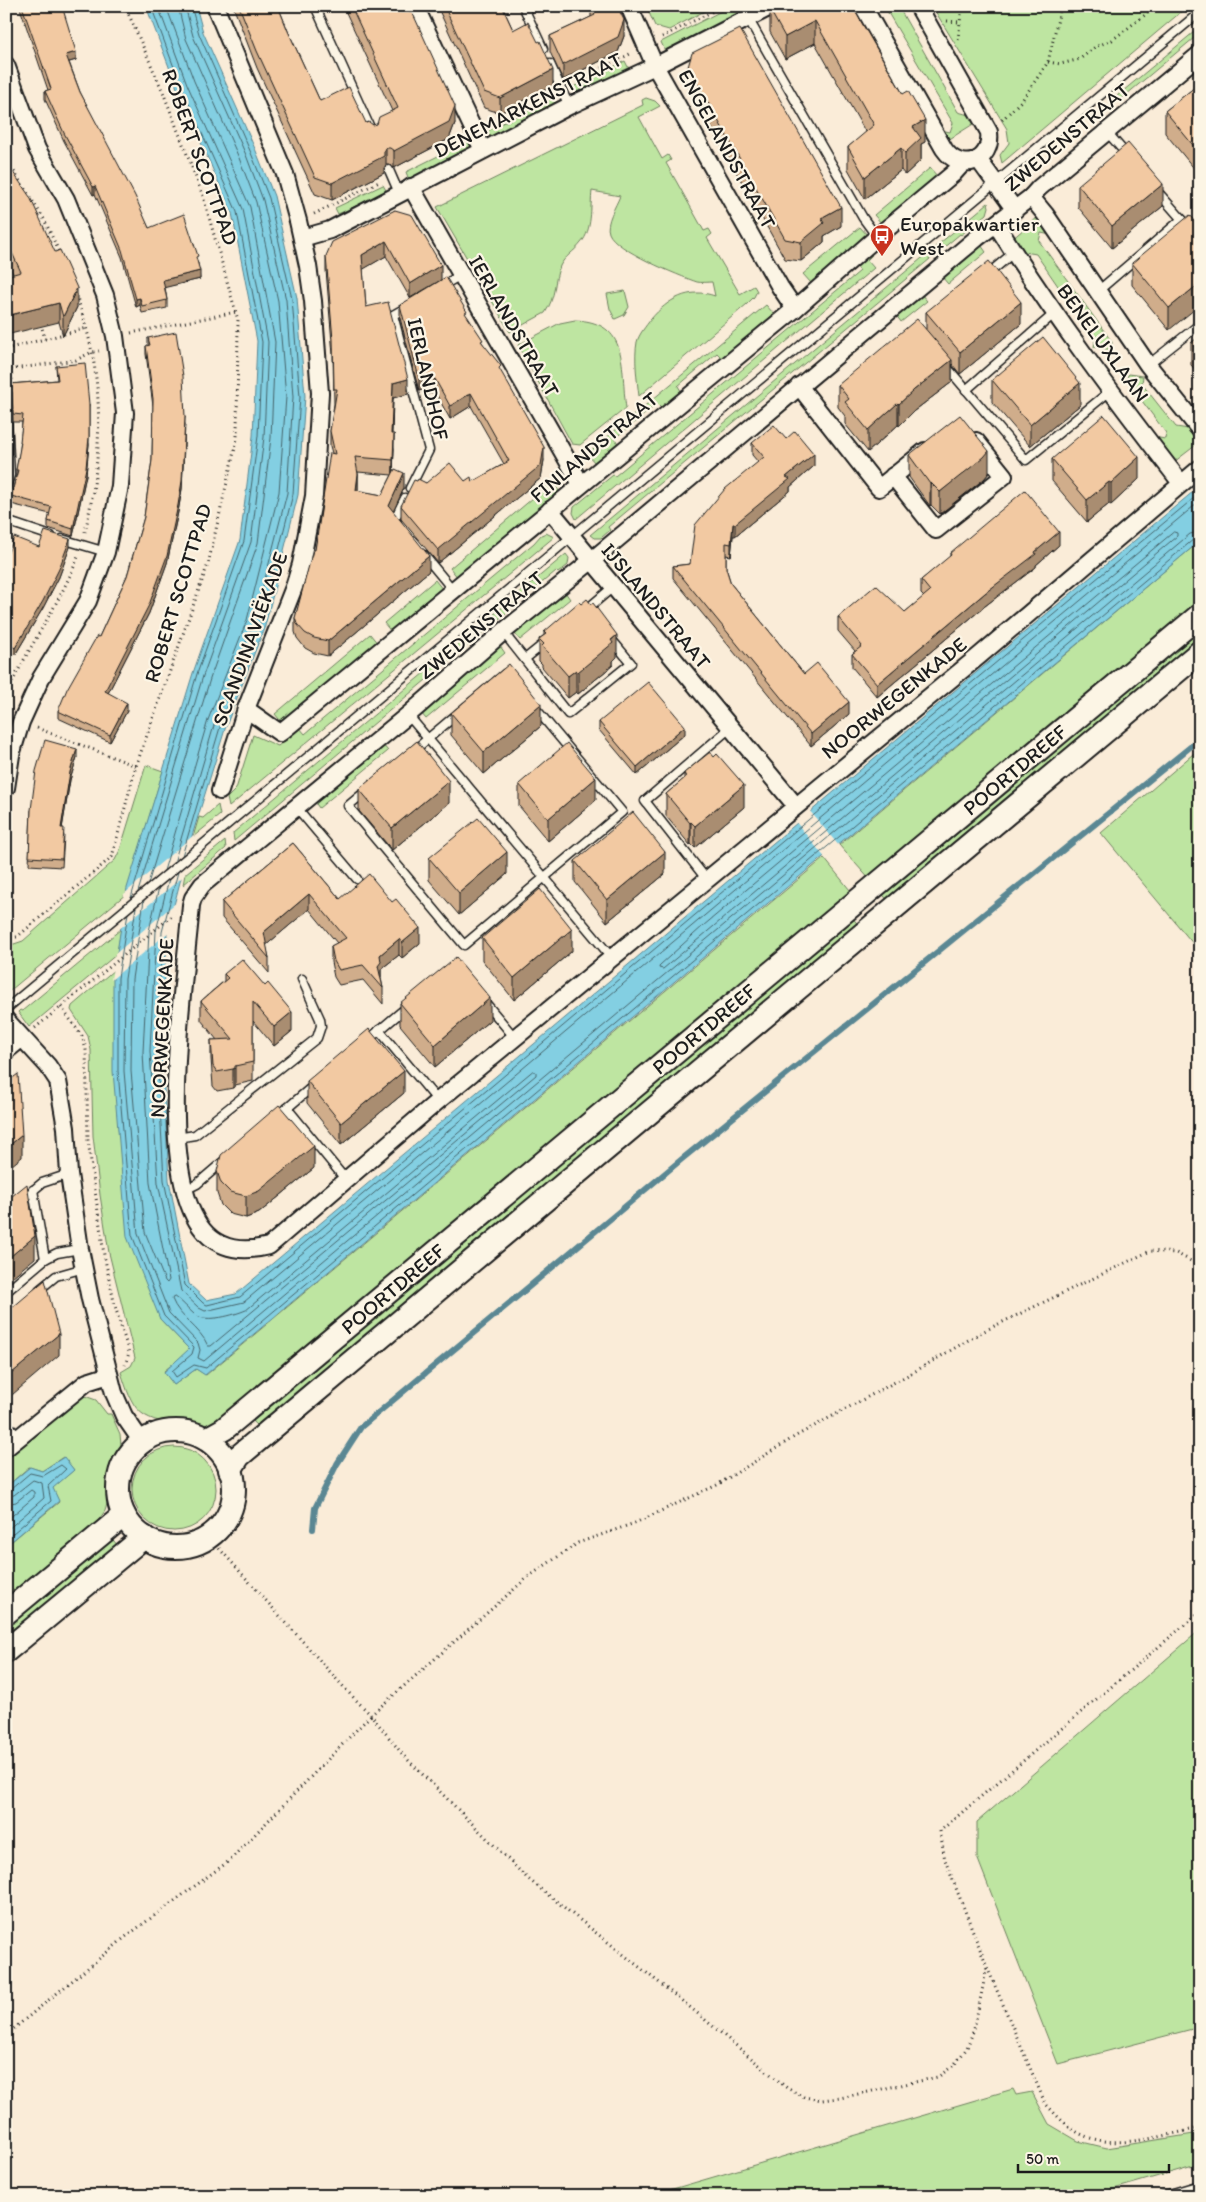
<svg xmlns="http://www.w3.org/2000/svg" width="1206" height="2202" font-family="Itim,sans-serif">
<style>
.green{fill:#bee5a1;stroke:#6d805e}
.water{fill:#83cfe2;stroke:#5a8793}
.pier{fill:#faecd8}
.lines{fill:none;stroke-linecap:round;stroke-linejoin:round}
.shore{stroke:#45646b;stroke-width:1}
.stream{stroke:#5a8793;stroke-width:6}
.service-casing{stroke:#1c1c1c;stroke-width:11}
.minor-casing{stroke:#1c1c1c;stroke-width:20}
.secondary-casing{stroke:#1c1c1c;stroke-width:26}
.path{stroke:#1c1c1c;stroke-width:3;stroke-dasharray:1 4;stroke-linecap:butt}
.service{stroke:#fcf5e5;stroke-width:8}
.minor{stroke:#fcf5e5;stroke-width:16}
.secondary{stroke:#fcf5e5;stroke-width:22}
.wall{fill:#d0ad8b;stroke:#1c1c1c;fill-rule:evenodd}
.shaded-wall{fill:#a98d71;stroke:#1c1c1c}
.building{fill:#f2c9a2;stroke:#1c1c1c}
.labels{text-anchor:middle;stroke-width:4.5;stroke-linejoin:round;paint-order:stroke}
.street-label{font-size:21px;fill:#1c1c1c;stroke:#fcf5e5}
.poi-label{font-size:21px;fill:#1c1c1c;stroke:#fcf5e5;text-anchor:start}
</style>
<rect width="100%" height="100%" fill="#faecd8"/>
<filter id="ink" filterUnits="userSpaceOnUse"><feTurbulence type="fractalNoise" baseFrequency=".02" numOctaves="2"/><feDisplacementMap in="SourceGraphic" scale="10" xChannelSelector="R" yChannelSelector="G"/><feConvolveMatrix kernelMatrix="1 2 1 2 8 2 1 2 1" color-interpolation-filters="sRGB"/></filter>
<g filter="url(#ink)">
<g class="green">
<path d="M646,6H714L669,30L655,26Z"/>
<path d="M731,6H737L740,13L665,51L661,42Z"/>
<path d="M884,6H898L958,112L976,117L978,121L948,140L941,130L950,132L953,123Z"/>
<path d="M932,6H1188L1002,163L1000,155L1009,143L1007,129Z"/>
<path d="M1200,27V33L1120,100L1117,96Z"/>
<path d="M625,61L629,69L577,95L573,87Z"/>
<path d="M553,97L557,106L492,140L487,131Z"/>
<path d="M646,98L655,101L660,106L639,117L662,159L668,155L671,160L666,163L704,231L709,229L712,234L707,238L740,294L754,286L757,291L754,297L747,304L639,396C637,380 634,358 637,342C639,334 646,326 651,319C668,299 689,287 715,296L712,282C707,282 701,283 697,282C679,276 615,250 609,233C605,223 616,206 620,196L592,191C590,208 593,229 581,243C575,251 564,257 560,266C553,282 557,295 545,313L510,332L437,207L643,105L642,100Z"/>
<path d="M468,141L472,150L409,180L406,172Z"/>
<path d="M930,168L938,177L882,224L874,215Z"/>
<path d="M383,185L387,192L338,214L335,208Z"/>
<path d="M988,203L989,207L987,214L961,235L960,234L608,527L610,530L601,538H594L590,535Z"/>
<path d="M1038,217L1051,235L1041,233L1039,241L1112,342L1111,350L1094,347L1095,340L1036,254L1019,251L1011,240Z"/>
<path d="M860,227L868,236L811,283L803,274Z"/>
<path d="M981,245L986,252L948,284L942,277Z"/>
<path d="M869,252L872,255L867,260L874,268L576,519L573,513L574,507L613,475L615,476L860,271L855,265Z"/>
<path d="M625,291L629,307L624,315L615,319L610,309L607,294Z"/>
<path d="M921,294L927,301L901,322L896,315Z"/>
<path d="M766,305L774,314L722,358L717,353L678,386L681,391L661,408L657,404L615,438L618,444L595,463L587,454Z"/>
<path d="M575,320C631,322 620,368 626,408L580,445L572,444L518,345L560,323Z"/>
<path d="M1128,374L1143,376L1142,384L1176,427L1195,430L1200,437V442L1174,462L1154,437L1165,439L1166,433L1127,381Z"/>
<path d="M552,482L560,492L458,578L450,568Z"/>
<path d="M546,533L554,537L229,807L227,798L236,789L253,735L278,746L300,728L305,734L534,543L541,535Z"/>
<path d="M1200,541V606L871,881L839,845Z"/>
<path d="M566,554L569,558L568,565L558,573L556,571L234,841L233,833Z"/>
<path d="M435,580L443,590L392,633L384,623Z"/>
<path d="M565,592L570,599L520,640L515,634Z"/>
<path d="M1200,621V645L890,903L878,889Z"/>
<path d="M370,634L378,644L283,724L275,714Z"/>
<path d="M500,646L505,653L426,719L421,713Z"/>
<path d="M382,744L388,751L319,808L314,801Z"/>
<path d="M1200,748V952L1101,833Z"/>
<path d="M146,765L163,771L126,894L6,994V943L14,944L23,941L115,860L120,850Z"/>
<path d="M218,805L220,815L193,837L199,817L203,818Z"/>
<path d="M225,841L226,848L183,885L185,874Z"/>
<path d="M824,858L854,895L227,1418C202,1429 205,1428 179,1425C137,1419 133,1410 121,1372L131,1366L135,1358L109,1253L100,1195L93,1136L91,1050L88,1036L71,1010L72,1006L115,969L160,1319L190,1350L164,1371L174,1385L196,1369L206,1375Z"/>
<path d="M851,916L860,927L260,1429L248,1415Z"/>
<path d="M121,929L117,954L29,1027L18,1012L20,1010L22,1011Z"/>
<path d="M82,1395L96,1400L107,1414H111L120,1434L121,1445L110,1479L108,1500L105,1511L92,1529L6,1603V1546L59,1502L52,1488L74,1470L63,1457L42,1471L29,1467L6,1487V1458Z"/>
<circle cx="174" cy="1489" r="42"/>
<path d="M107,1533L119,1547L6,1641V1617Z"/>
<path d="M1200,1630V2027L1058,2064L977,1857V1822Z"/>
<path d="M1013,2089L1016,2095L1032,2092L1049,2124L1078,2141L1107,2148L1200,2133V2164L1090,2196H649Z"/>
</g>
<g class="water">
<path d="M146,6H196L203,32L256,151L274,196L297,298L305,396L298,495L265,626L226,726L192,836L167,932L162,1052L169,1180L189,1284L206,1300L236,1294C558,1025 877,754 1200,486V541L205,1375L196,1369L174,1385L164,1372L189,1349L160,1319L127,1237L113,1071V978L127,888L193,673L240,540L253,436L257,341L232,213L177,88Z"/>
<path d="M64,1457L74,1470L53,1488L59,1501L6,1546V1487L30,1467L42,1471Z"/>
</g>
<g class="pier">
<path d="M809,810L840,847L826,859L795,821Z"/>
<path d="M195,834L185,875L118,930L124,894Z"/>
<path d="M178,901L170,931L111,980L115,954Z"/>
</g>
<g class="lines">
<g class="shore">
<path d="M1174,532L1177,533V536L663,969L659,968L660,965L703,926Z"/>
<path d="M182,856L221,724L260,624L293,494L300,397L292,299L269,198L251,153L199,34L191,6"/>
<path d="M174,863L215,722L254,622L287,493L293,397L286,300L263,200L246,155L193,36L185,6"/>
<path d="M164,871L208,720L247,620L279,492L286,397L278,301L256,202L239,158L186,39L178,6"/>
<path d="M178,872L162,932L157,1052L164,1180L185,1285L203,1303L207,1305L240,1297C560,1030 878,759 1200,493"/>
<path d="M169,879L156,931L150,1051L158,1183L181,1291L199,1308L205,1311L244,1302C563,1036 880,766 1200,501"/>
<path d="M148,884L210,679L258,543L271,438L275,342L250,207L194,81L166,6"/>
<path d="M138,892L203,676L251,542L264,437L268,342L243,209L187,84L158,6"/>
<path d="M131,898L197,674L244,541L258,436L262,342L237,212L181,86L151,6"/>
<path d="M144,900L132,979L131,1071L145,1232L165,1281L167,1283L169,1280L150,1183L143,1052L149,931L159,887"/>
<path d="M136,907L125,979L124,1071L138,1234L169,1313L198,1343L200,1350L198,1358L204,1361L1190,534L1200,532"/>
<path d="M128,913L118,978V1071L132,1235L164,1316L194,1347L192,1354L172,1371L176,1377L194,1365L206,1368L1194,539L1200,538"/>
<path d="M533,1071L536,1072V1075L211,1346H208C200,1327 179,1318 172,1299L174,1296C182,1301 188,1309 195,1315C207,1323 234,1315 246,1310Z"/>
<path d="M6,1490L11,1489L30,1473L43,1476L61,1465L66,1469L48,1486L51,1501L6,1539"/>
<path d="M6,1496L14,1495L33,1480L42,1483L44,1498L6,1531"/>
<path d="M6,1504L16,1502L31,1490L34,1492V1497L6,1521"/>
</g>
<path class="stream" d="M313,1529L315,1508L337,1464L361,1427L682,1159L1200,739"/>
<g class="service-casing">
<g id="service">
<path d="M315,6L372,132"/>
<path d="M523,6L543,49"/>
<path d="M749,20L863,218L877,237"/>
<path d="M550,64L569,106"/>
<path d="M1107,132L1127,155"/>
<path d="M389,170L399,193"/>
<path d="M1157,191L1200,240"/>
<path d="M988,274L1013,253"/>
<path d="M440,287L461,275"/>
<path d="M1098,291L1182,219"/>
<path d="M407,307L393,315L429,450L410,488"/>
<path d="M1148,365L1200,324"/>
<path d="M946,366L1026,460L1110,391"/>
<path d="M966,390L1055,313"/>
<path d="M6,487L10,475L6,400"/>
<path d="M6,521L51,536"/>
<path d="M397,523L394,520L405,498"/>
<path d="M62,539L106,552"/>
<path d="M424,555L453,590"/>
<path d="M586,610L613,587"/>
<path d="M503,632L568,714L631,663L612,640"/>
<path d="M525,659L546,642"/>
<path d="M506,673L622,812L464,945L348,806Z"/>
<path d="M408,715L612,958"/>
<path d="M297,808L357,879"/>
<path d="M707,880L645,801L730,728"/>
<path d="M484,1001L515,1038"/>
<path d="M6,1009L1200,12"/>
<path d="M379,1030L438,1101"/>
<path d="M368,1040L408,1006"/>
<path d="M287,1108L346,1180"/>
<path d="M278,1116L313,1086"/>
<path d="M177,1138L195,1135L317,1038L321,1026L320,1019L302,979"/>
<path d="M33,1190L45,1259"/>
<path d="M185,1190L197,1184L225,1160"/>
<path d="M6,1213L42,1183L69,1174"/>
<path d="M39,1290L56,1276L84,1268"/>
<path d="M6,1292L45,1259L57,1253L80,1249"/>
<path d="M6,1423L19,1438"/>
<path d="M1163,2196L1200,2185"/>
</g>
</g>
<g class="minor-casing">
<g id="minor">
<path d="M215,6L285,174L298,221L308,266L313,301L320,393L314,496L301,564L294,587L246,709L220,791"/>
<path d="M415,6L483,150"/>
<path d="M629,6L655,66L780,287L795,309"/>
<path d="M863,6L944,149C961,174 993,162 989,132L918,6"/>
<path d="M1200,54L1039,188L1031,197L977,238L591,561L503,632L408,715L202,885L193,898L191,905C185,982 154,1170 203,1230C220,1251 246,1252 269,1246L438,1101L979,656L1200,468"/>
<path d="M6,65L37,149L66,199L105,295L115,336L125,413L120,486L106,552L88,601L41,678L21,722L11,755L6,788"/>
<path d="M978,159L1015,210"/>
<path d="M411,187L581,484"/>
<path d="M1031,197L1045,214L1148,365L1200,430"/>
<path d="M996,224C1052,314 1116,399 1181,483"/>
<path d="M302,238L330,230L569,106L655,66L772,6"/>
<path d="M799,386L879,488L925,451"/>
<path d="M893,476L936,530L1004,476L976,441"/>
<path d="M550,510L796,806"/>
<path d="M246,709L280,733L795,309L877,237L954,173L963,163"/>
<path d="M6,1020L48,1066L58,1081L66,1128L69,1174L80,1249L90,1299L114,1393L124,1416L142,1442"/>
<path d="M6,1051L22,1038"/>
<path d="M6,1448L87,1382L109,1375"/>
</g>
</g>
<g class="secondary-casing">
<g id="secondary">
<circle cx="176" cy="1489" r="58"/>
<path d="M206,1439L224,1429L1200,615"/>
<path d="M230,1470L239,1456L1200,652"/>
<path d="M6,1613L124,1515"/>
<path d="M6,1651L144,1537"/>
</g>
</g>
<g class="path">
<path d="M947,21L959,22"/>
<path d="M662,37L723,6"/>
<path d="M958,40L962,6"/>
<path d="M1048,62L1061,64L1080,59L1095,47L1112,40L1157,6"/>
<path d="M584,77L630,54"/>
<path d="M1002,120L1023,99L1048,62L1061,6"/>
<path d="M6,159L44,219L60,254"/>
<path d="M314,214L381,181"/>
<path d="M76,295C105,375 104,450 85,532"/>
<path d="M41,324L45,339"/>
<path d="M131,333L236,312"/>
<path d="M6,349L87,328"/>
<path d="M11,369L13,386"/>
<path d="M6,370L76,360L92,352L99,351"/>
<path d="M6,696C27,648 59,606 78,557"/>
<path d="M37,728L136,766"/>
<path d="M6,938L17,937L112,857L136,766L208,564L237,439L238,320L203,196L163,92L125,6"/>
<path d="M61,1007L82,1036L86,1049L88,1140L104,1255L115,1306L129,1353L125,1365"/>
<path d="M35,1028L172,916"/>
<path d="M209,1537L349,1693L371,1715L528,1577L578,1543L635,1523L717,1485L796,1436L919,1369L982,1332L1150,1251L1176,1253L1200,1266"/>
<path d="M1200,1612L940,1831L945,1860L987,1967L1045,2103C1055,2114 1064,2124 1077,2132C1112,2153 1163,2135 1200,2128"/>
<path d="M6,2035L128,1935L229,1861L371,1715L403,1755L527,1878L691,2008L787,2088L804,2097L822,2100L840,2098L938,2077L954,2065L967,2048L974,2029L987,1967"/>
</g>
<use href="#service" class="service"/>
<use href="#minor" class="minor"/>
<use href="#secondary" class="secondary"/>
</g>
<g class="wall">
<path d="M20,6H62L76,60L69,62L80,92L149,228L198,263L200,279L165,287L167,300V308L142,313L140,305L136,307L122,257L95,194L93,195L64,141L45,99V91L48,90L20,8Z"/>
<path d="M233,6H278L288,31L320,101L366,123L373,125L377,124L392,111L343,6H405L455,123L449,139L394,168L390,165H386L384,168V173L332,200L315,194L257,68Z"/>
<path d="M437,6H502L513,30L553,86L500,113L484,108Z"/>
<path d="M587,6H617L624,36L618,52L563,80L550,52V36L591,17V13Z"/>
<path d="M853,6L925,142L921,144V160L905,175L901,170L865,199L848,169V147L866,133L815,43L785,59L770,32V10Z"/>
<path d="M688,67L841,226L824,236V242L801,261L785,259L688,86Z"/>
<path d="M1200,83V170L1197,172L1165,133V111Z"/>
<path d="M6,162L77,307L63,336L59,322L13,274L6,259Z"/>
<path d="M1078,185L1163,206L1112,248L1078,207Z"/>
<path d="M395,210L441,280L410,298L386,256L363,269L366,307L408,394L393,398L392,434L394,449L393,473L404,488L393,512L429,571L328,656L314,653L305,648L297,638L295,632V618L315,550L332,453L330,446V431L334,404L333,355L326,270V256ZM358,472L392,475L382,495L358,491Z"/>
<path d="M1200,226L1169,330L1132,285V263Z"/>
<path d="M400,305L467,316L483,344L501,373L544,460L541,478L438,563L401,519V506L417,481L426,483L465,481L472,482L504,464L471,406L450,419L435,392L424,395L422,390L419,391L400,318Z"/>
<path d="M926,312L1021,324L960,374L952,364V382L914,411L899,426L898,425L868,452L845,424V416L838,407V385L926,329Z"/>
<path d="M1200,336V375L1191,365V343Z"/>
<path d="M148,338L185,424L182,489L178,512L167,563L149,613L108,693L127,711L110,742L58,718V711L99,637L127,576L144,517L152,460L153,406L146,354V346H148Z"/>
<path d="M56,366L89,444L86,475L73,536L48,528V521L50,514L11,504V496L16,476V470L20,450L22,422H13L12,400L9,395H6V373L10,384L57,380Z"/>
<path d="M992,380L1080,405L1030,446L992,402Z"/>
<path d="M786,439L814,466L790,487V491L735,536H733L731,556L726,555V568L731,584L804,674L849,714L811,746L673,578V566L690,564L758,462L752,455V443Z"/>
<path d="M909,455L989,473L984,479L940,514L931,505L930,506L909,477Z"/>
<path d="M1052,459L1139,479L1111,505L1109,504L1087,522L1052,481Z"/>
<path d="M1059,545L1036,565V567L985,606L877,697L852,667V654L855,651L838,631V617L905,612L924,597L921,594V580L950,557V553Z"/>
<path d="M39,547H70L59,577L43,608L15,655L6,651V558Z"/>
<path d="M544,632L617,657L613,661V665L578,694L576,692L568,698L542,667V664L539,661V639L544,635Z"/>
<path d="M451,713L541,726L484,774L451,735Z"/>
<path d="M599,722L685,734L637,775L599,730Z"/>
<path d="M77,757L70,780L62,828L64,836L62,867L29,865L31,810Z"/>
<path d="M684,773L744,807L695,848L691,844L690,845L666,816V794L684,779Z"/>
<path d="M519,784L596,800L548,841L519,806Z"/>
<path d="M359,789L449,803L392,850L359,811Z"/>
<path d="M293,843L340,899L420,943L402,958L399,955L381,969V978L383,988V1004L363,980L339,985L334,977L331,962V946L337,943L309,909L266,945L269,958V973L222,918V902Z"/>
<path d="M429,858L507,874L459,915L429,880Z"/>
<path d="M575,861L665,874L607,922L575,882Z"/>
<path d="M482,938L572,951L514,1000L482,960Z"/>
<path d="M224,974L292,1031L274,1046L253,1021V1081L235,1085V1087L233,1088L217,1091L213,1086L211,1059V1040H217L201,1020V1001L224,981Z"/>
<path d="M400,1003L490,1020L435,1067L400,1025Z"/>
<path d="M307,1081L404,1093L341,1145L307,1103Z"/>
<path d="M314,1168L259,1213L246,1218L230,1214L221,1205L217,1193V1171Z"/>
</g>
<g class="shaded-wall">
<path d="M624,20V36L618,52L563,80V65Z"/>
<path d="M815,21V43L785,59V37Z"/>
<path d="M76,52V60L66,63V55Z"/>
<path d="M553,70V86L500,113V98Z"/>
<path d="M455,106V123L449,139L394,168V151Z"/>
<path d="M925,120V142L921,144V160L905,175V153L913,127Z"/>
<path d="M386,148V165L384,168V173L332,200V183L384,152Z"/>
<path d="M901,148V170L865,199V177Z"/>
<path d="M1200,148V170L1197,172V150Z"/>
<path d="M1163,184V206L1112,248V226Z"/>
<path d="M95,186V194L93,195V187Z"/>
<path d="M841,207V226L824,236V242L801,261V242L821,218Z"/>
<path d="M386,241V256L362,270V255Z"/>
<path d="M441,265V280L410,298V284Z"/>
<path d="M200,271V279L163,288V280Z"/>
<path d="M1200,283V305L1169,330V308Z"/>
<path d="M77,288V307L63,336V317Z"/>
<path d="M140,298V305L136,307V299Z"/>
<path d="M1021,302V324L960,374V352Z"/>
<path d="M59,303V322L6,335V316Z"/>
<path d="M952,360V382L914,411L899,426V404L914,390Z"/>
<path d="M422,377V390L419,391V378Z"/>
<path d="M408,379V394L393,398L391,448L393,383Z"/>
<path d="M435,379V392L424,395V382Z"/>
<path d="M1080,383V405L1030,446V425Z"/>
<path d="M471,393V406L450,419V406Z"/>
<path d="M898,403V425L868,452V430Z"/>
<path d="M89,404V444L86,475L73,536V529Z"/>
<path d="M185,417L182,489L178,512L167,563L149,613L105,699V691Z"/>
<path d="M394,434V449L393,475V460Z"/>
<path d="M544,447V460L541,478L438,563V550Z"/>
<path d="M989,451V473L984,479L940,514V492Z"/>
<path d="M814,454V466L790,487V491L735,536V524L786,477Z"/>
<path d="M1139,457V479L1111,505V483Z"/>
<path d="M404,473V488L389,521V506Z"/>
<path d="M358,474V489L356,505V490Z"/>
<path d="M1109,482V504L1087,522V500Z"/>
<path d="M931,483V505L930,506V484Z"/>
<path d="M733,524V536L731,556V544Z"/>
<path d="M1059,532V545L1036,565V567L985,606L877,697V684L985,593Z"/>
<path d="M70,539V547L59,577L43,608L15,655V648Z"/>
<path d="M429,556V571L328,656V641Z"/>
<path d="M617,635V657L613,661V665L578,694V672Z"/>
<path d="M576,670V692L568,698V676Z"/>
<path d="M849,702V714L811,746V734Z"/>
<path d="M127,703V711L110,742V735Z"/>
<path d="M541,704V726L484,774V752Z"/>
<path d="M685,726V734L637,775V767Z"/>
<path d="M77,749V757L70,780L61,835V828L70,772Z"/>
<path d="M596,778V800L548,841V819Z"/>
<path d="M449,781V803L392,850V828Z"/>
<path d="M744,785V807L695,848V826Z"/>
<path d="M691,822V844L690,845V823Z"/>
<path d="M507,852V874L459,915V893Z"/>
<path d="M665,852V874L607,922V900Z"/>
<path d="M309,894V909L264,947V932Z"/>
<path d="M420,928V943L402,958V943Z"/>
<path d="M572,929V951L514,1000V978Z"/>
<path d="M399,939V955L381,969V977L378,982V966L380,955Z"/>
<path d="M490,998V1020L435,1067V1045Z"/>
<path d="M292,1012V1031L274,1046V1027Z"/>
<path d="M235,1068V1087L233,1088V1069Z"/>
<path d="M404,1071V1093L341,1145V1123Z"/>
<path d="M22,1135V1157L6,1170V1148Z"/>
<path d="M314,1146V1168L259,1213L246,1218V1196Z"/>
<path d="M35,1236V1258L6,1282V1260Z"/>
<path d="M59,1334V1355L6,1400V1378Z"/>
</g>
<g class="building">
<path d="M22,6H62L76,52L66,55L80,92L135,196L149,228L184,214L198,256L196,257L200,271L163,280L167,300L142,306L140,298L136,299L122,250L95,186L93,187L64,133L45,91L51,89Z"/>
<path d="M239,6H278L288,31L320,101L349,87L366,123L369,122L373,125L377,124L379,117L398,108L351,6H405L414,16L455,106L449,122L394,151L390,148H386L384,152V156L332,183L315,177L257,51Z"/>
<path d="M444,6H502L513,30L528,22L538,42L540,41L553,70L500,98L484,92Z"/>
<path d="M591,6H617L624,20L618,37L563,65L550,36L595,15Z"/>
<path d="M777,6H852L903,94L908,91L925,120L913,127L921,138L905,153L901,148L865,177L848,147L874,125L815,21L785,37L770,10Z"/>
<path d="M740,29L841,207L821,218L824,223L801,242L785,239L688,67L692,53Z"/>
<path d="M1200,83V148L1197,150L1165,111Z"/>
<path d="M1128,143L1163,184L1112,226L1078,185Z"/>
<path d="M6,162L30,197L55,252L60,250L77,288L63,317L59,303L6,316V276L21,272L6,240Z"/>
<path d="M395,210L412,215L441,265L410,284L386,241L362,255L366,307L388,302L408,379L393,383L391,434H394L393,460L355,457L358,474L356,490L382,495L395,469L404,473L389,506L429,556L328,641L314,638L305,633L297,624L295,618L313,550H315L330,453L335,454L330,431L337,389H334L333,340L326,256L332,242Z"/>
<path d="M1190,215L1200,226V283L1169,308L1132,263Z"/>
<path d="M989,261L1021,302L960,352L926,312Z"/>
<path d="M446,277L467,312L465,313L483,340L481,341L501,366L499,368L544,447L541,465L438,550L401,506L414,480L417,481L418,479L426,483L450,463L465,481L471,477L472,482L509,461L471,393L450,406L435,379L424,382L422,377L419,378L400,305Z"/>
<path d="M917,319L952,360L914,390L899,404L898,403L868,430L845,402L849,399L838,385Z"/>
<path d="M176,332L183,376L185,417L182,481L178,505L167,556L149,605L105,691L127,703L110,735L58,711L67,689L97,636L99,637L127,576L144,517L152,460L153,399L146,346L150,345L148,338Z"/>
<path d="M1200,336V353L1191,343Z"/>
<path d="M1043,337L1080,383L1030,425L992,380Z"/>
<path d="M85,363L89,404V437L86,468L73,529L48,521L51,507L11,496L18,470H16L21,442H20L23,415L13,414L12,392L9,388H6V373H9L10,384L58,380L56,366Z"/>
<path d="M960,415L989,451L984,457L940,492L931,483L930,484L909,455Z"/>
<path d="M1104,415L1139,457L1111,483L1109,482L1087,500L1052,459Z"/>
<path d="M774,425L786,439L795,431L814,454L786,477L790,479L735,524H733L731,544L726,543V568L731,584L804,674L817,663L849,702L811,734L673,566L690,564L695,525L725,489L764,457L752,443Z"/>
<path d="M1025,490L1059,532L1035,552L1036,554L985,593L877,684L852,654L862,646L838,617L876,585L905,612L930,591L921,580L951,555L950,553Z"/>
<path d="M45,531L70,539L59,569L43,601L15,648L6,643V558L14,537L39,547Z"/>
<path d="M587,599L591,604L593,603L617,635L611,640L613,643L578,672L576,670L568,676L542,646L544,644L539,639L546,634L544,632L579,602L581,604Z"/>
<path d="M509,664L541,704L484,752L451,713Z"/>
<path d="M648,682L685,726L637,767L599,722Z"/>
<path d="M45,740L77,749L70,772L61,828H64L62,859L29,857L31,810L36,771Z"/>
<path d="M417,741L449,781L392,828L359,789Z"/>
<path d="M567,743L596,778L548,819L519,784Z"/>
<path d="M710,752L714,757L717,754L744,785L695,826L691,822L690,823L666,794L686,777L684,773Z"/>
<path d="M633,812L665,852L607,900L575,861Z"/>
<path d="M478,818L507,852L459,893L429,858Z"/>
<path d="M293,843L340,899L369,874L392,902L396,899L420,928L402,943L399,939L380,955L381,962L378,966L383,988L363,965L339,970L334,961L331,946L346,938L309,894L264,932L269,958L222,902Z"/>
<path d="M540,889L572,929L514,978L482,938Z"/>
<path d="M456,957L490,998L435,1045L400,1003Z"/>
<path d="M242,959L265,986L268,983L292,1012L274,1027L253,1002V1062L235,1066V1068L233,1069L217,1072L213,1066L211,1040L233,1039L201,1001L228,978L224,974Z"/>
<path d="M369,1029L404,1071L341,1123L307,1081Z"/>
<path d="M18,1074L22,1135L6,1148V1083Z"/>
<path d="M279,1105L314,1146L259,1191L246,1196L230,1192L221,1183L217,1171L221,1155Z"/>
<path d="M27,1184L35,1236L6,1260V1201Z"/>
<path d="M45,1280L59,1334L6,1378V1313Z"/>
</g>
</g>
<defs>
<g id="bus-pin" transform="scale(1.25)"><path d="M0 17L-7.5 6A9.5 9.5 0 1 1 7.5 6Z" fill="#c8321e" stroke="#fcf5e5"/><path d="M-5-6H5V4H4V6H2V4H-2V6H-4V4H-5ZM-3.5-4V0h7V-4ZM-3.5 1.2v1.5H-2V1.2ZM2 1.2v1.5H3.5V1.2Z" fill="#fff"/></g>
</defs>
<g fill-rule="evenodd">
<use href="#bus-pin" x="882" y="236"/>
</g>
<g class="labels">
<g class="street-label">
<text transform="translate(528 105) rotate(-27)" y="7">DENEMARKENSTRAAT</text>
<text transform="translate(1067 137) rotate(-40)" y="7">ZWEDENSTRAAT</text>
<text transform="translate(727 149) rotate(61)" y="7">ENGELANDSTRAAT</text>
<text transform="translate(200 157) rotate(70)" y="7">ROBERT SCOTTPAD</text>
<text transform="translate(514 326) rotate(60)" y="7">IERLANDSTRAAT</text>
<text transform="translate(1103 343) rotate(54)" y="7">BENELUXLAAN</text>
<text transform="translate(428 379) rotate(77)" y="7">IERLANDHOF</text>
<text transform="translate(594 447) rotate(-40)" y="7">FINLANDSTRAAT</text>
<text transform="translate(178 593) rotate(-73)" y="7">ROBERT SCOTTPAD</text>
<text transform="translate(656 606) rotate(50)" y="7">IJSLANDSTRAAT</text>
<text transform="translate(481 625) rotate(-40)" y="7">ZWEDENSTRAAT</text>
<text transform="translate(250 639) rotate(-70)" y="7">SCANDINAVIËKADE</text>
<text transform="translate(894 698) rotate(-39)" y="7">NOORWEGENKADE</text>
<text transform="translate(1015 770) rotate(-40)" y="7">POORTDREEF</text>
<text transform="translate(162 1028) rotate(-87)" y="7">NOORWEGENKADE</text>
<text transform="translate(704 1029) rotate(-40)" y="7">POORTDREEF</text>
<text transform="translate(393 1289) rotate(-40)" y="7">POORTDREEF</text>
</g>
<g class="poi-label">
<text x="900" y="231">Europakwartier<tspan x="900" dy="24">West</tspan></text>
</g>
</g>
<rect width="1206" height="2202" fill="none" stroke="#fcf5e5" stroke-width="25"/>
<rect x="12" y="12" width="1181" height="2177" fill="none" stroke="#1c1c1c" stroke-width="2" filter="url(#ink)"/>
<path d="M1018 2164v8h151v-8" fill="none" stroke="#1c1c1c" stroke-width="2.5"/>
<text x="1026" y="2164" font-size="15" fill="#1c1c1c" stroke="#fcf5e5" stroke-width="4" paint-order="stroke">50 m</text>
</svg>
